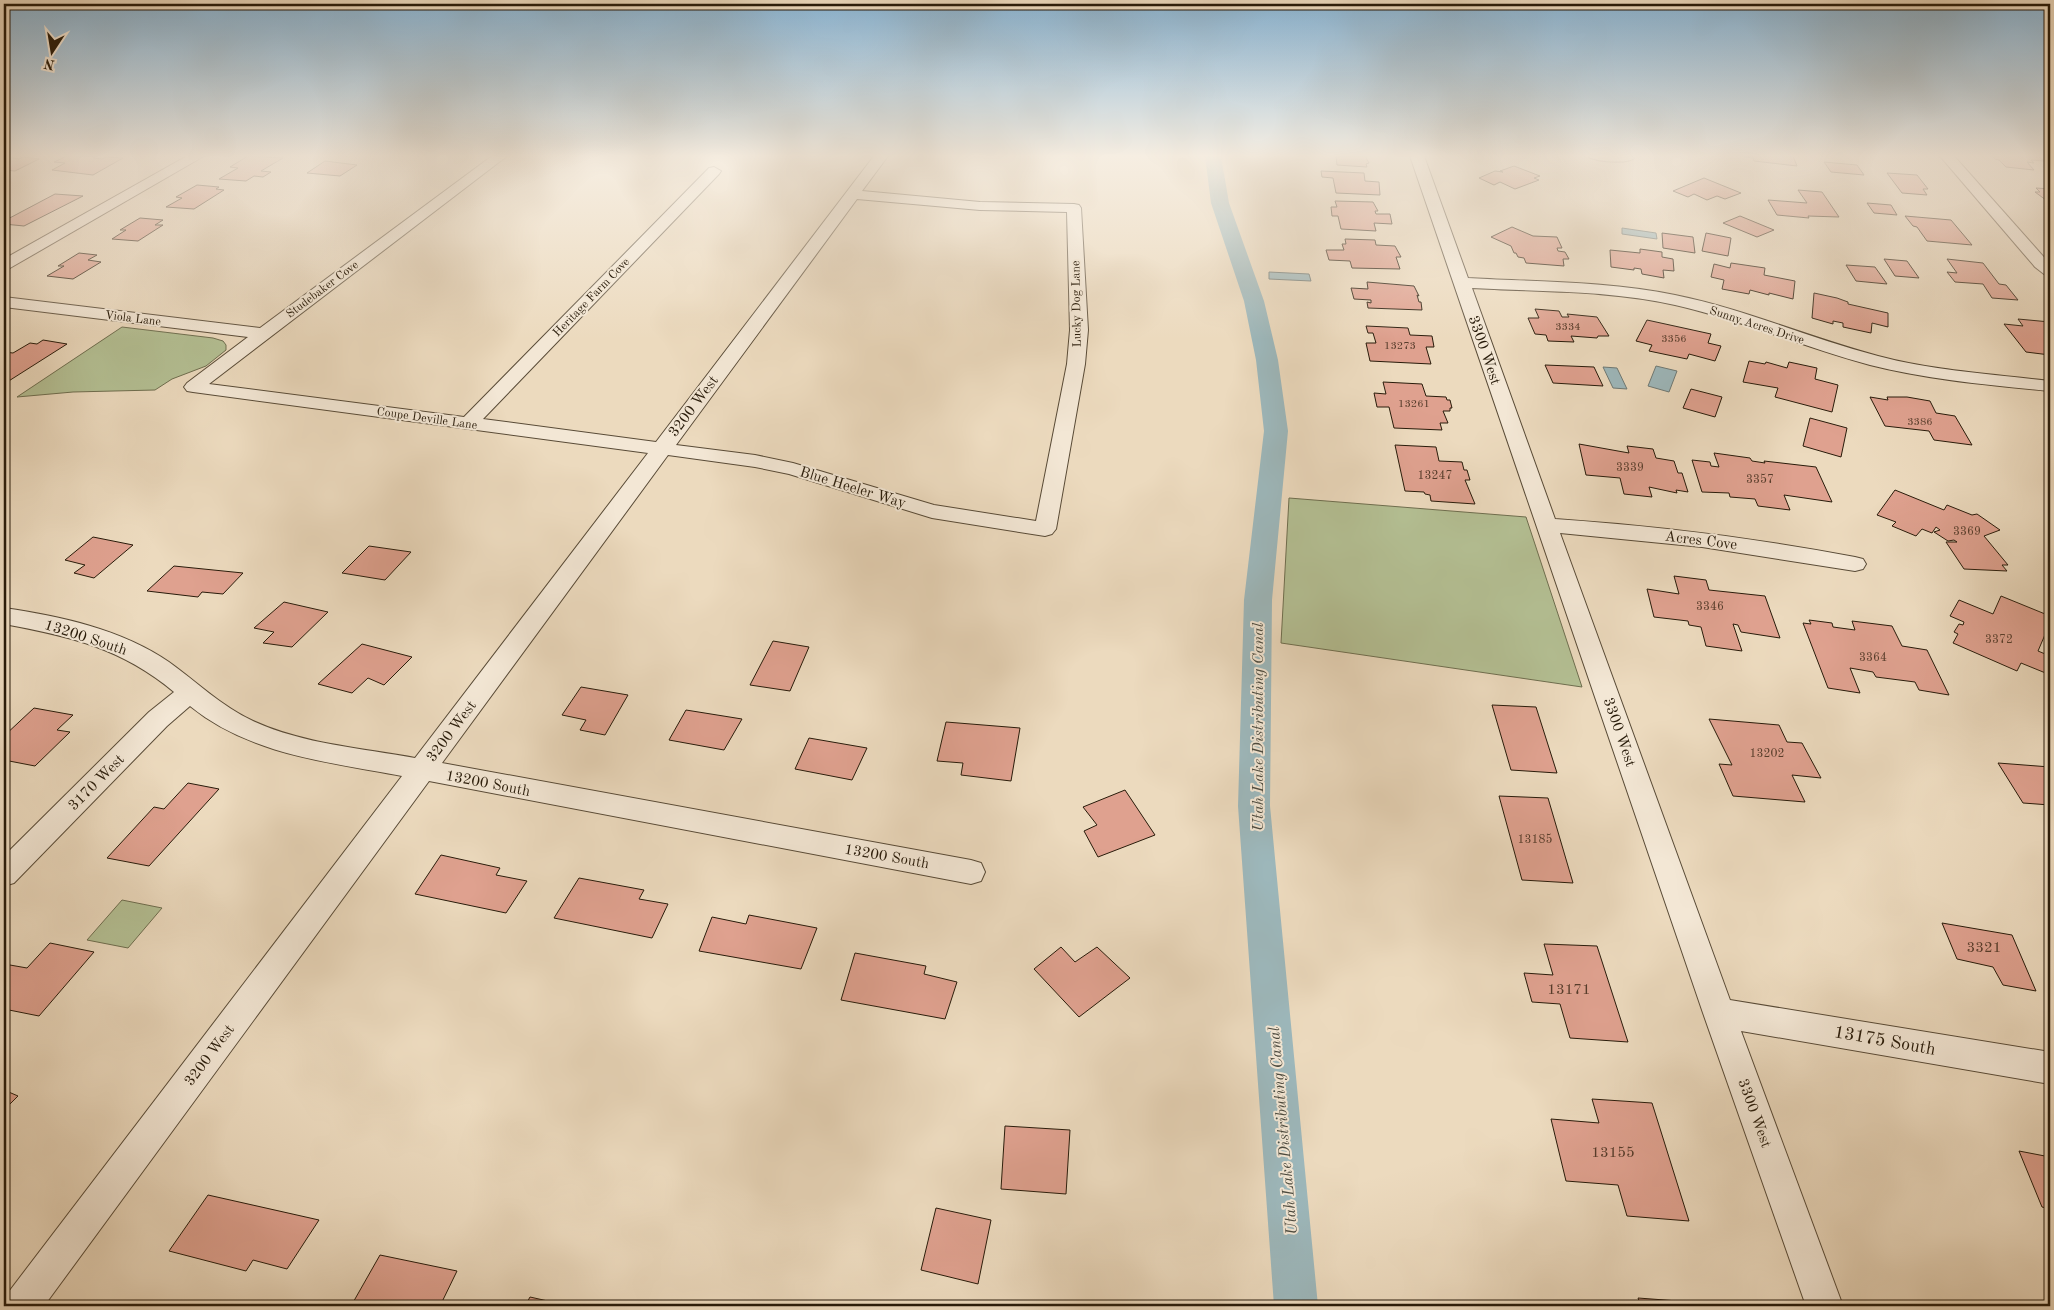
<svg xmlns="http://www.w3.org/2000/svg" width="2054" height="1310" font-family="'Old Standard TT',serif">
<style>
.green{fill:#b4c094;stroke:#6e6e4f}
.water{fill:#9db8bc;stroke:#6e7975}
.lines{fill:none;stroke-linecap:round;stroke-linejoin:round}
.canal{fill:#9db8bc;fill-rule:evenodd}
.building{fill:#dfa18f;stroke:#281b0a}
.minor-casing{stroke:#594b37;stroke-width:2}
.minor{fill:#f3e7d5;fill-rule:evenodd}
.labels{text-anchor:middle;stroke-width:4;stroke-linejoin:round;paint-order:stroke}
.far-number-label{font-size:11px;fill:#563c2b}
.far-street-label{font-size:12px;fill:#281b0a;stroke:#f3e7d5}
.number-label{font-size:12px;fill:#563c2b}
.street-label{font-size:15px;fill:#281b0a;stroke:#f3e7d5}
.near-number-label{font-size:15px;fill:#563c2b}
.water-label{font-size:16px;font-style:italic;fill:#4b4a3f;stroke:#f3e7d5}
.near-street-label{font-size:18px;fill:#281b0a;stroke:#f3e7d5}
</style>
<rect width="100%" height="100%" fill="#ecdabe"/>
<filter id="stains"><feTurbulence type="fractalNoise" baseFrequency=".004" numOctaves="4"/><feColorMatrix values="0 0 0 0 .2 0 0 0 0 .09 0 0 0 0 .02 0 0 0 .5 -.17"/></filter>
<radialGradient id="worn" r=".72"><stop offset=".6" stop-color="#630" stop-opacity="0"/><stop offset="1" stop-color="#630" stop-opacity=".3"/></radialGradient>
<g class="green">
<path d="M122,327L213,338L223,341L226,345V350L206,366L172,379L155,390L73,392L17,397Z"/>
<path d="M1289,498L1526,517L1582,687L1281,643Z"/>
<path d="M122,900L162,908L128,948L87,940Z"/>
</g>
<g class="water">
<path d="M1622,228L1656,233L1657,239L1622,234Z"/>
<path d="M1269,272L1309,274L1311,281L1269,279Z"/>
<path d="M1656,366L1677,371L1669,392L1648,386Z"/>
<path d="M1603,367L1617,368L1627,389L1613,388Z"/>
</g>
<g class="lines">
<path class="canal" d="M1205,156H1221L1229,203L1264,301L1278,360L1288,431L1272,600L1270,806L1318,1306H1274L1238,806L1244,600L1264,431L1256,360L1244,301L1211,203Z"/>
</g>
<g class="building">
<path d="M4,156H17L13,158L19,159L23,157L39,159L15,171L4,170Z"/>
<path d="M67,156H98L93,158L102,159L107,157L123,158L93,175L52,170L65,163L54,162Z"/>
<path d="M248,156L283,158L261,171L271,172L263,177L254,176L246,181L219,179L238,168L230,167Z"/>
<path d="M1336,156H1365L1369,163L1366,164L1367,167L1337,165Z"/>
<path d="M1739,156H1793L1797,166L1754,161L1753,158Z"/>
<path d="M1992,156H2038L2044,161L2031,160L2034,163L2027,162L2034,170L2006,167L1999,160L1995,159Z"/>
<path d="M325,161L357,165L340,176L307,173Z"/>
<path d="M1824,162L1857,165L1864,175L1831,172Z"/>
<path d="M1514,166L1540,176L1534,178L1539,180L1515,189L1500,182L1494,185L1479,178L1495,171L1503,172L1500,171Z"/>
<path d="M1321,171L1364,173L1365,181L1379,182L1380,195L1336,193L1333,178L1322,177Z"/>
<path d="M1887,173L1917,175L1928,189H1923L1927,195L1902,193Z"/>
<path d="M1704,178L1741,193L1725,199L1717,196L1707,200L1694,194L1688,197L1673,191Z"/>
<path d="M197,185L219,187L216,189L224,190L194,209L166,207L182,198L176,197Z"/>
<path d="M2036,188L2050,189V203L2035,192H2040Z"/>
<path d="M1798,190L1822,192L1839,217L1808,216L1809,218L1777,215L1768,200L1807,203Z"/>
<path d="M55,194L83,196L24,226L4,224V221Z"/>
<path d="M1335,201L1373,202L1378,211H1375L1376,214H1390L1392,224L1374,223L1376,231L1341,229L1338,216H1332L1331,207H1337Z"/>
<path d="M1867,203L1891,205L1897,215L1874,213Z"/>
<path d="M1740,216L1774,230L1757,237L1723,223Z"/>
<path d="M1905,216L1951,220L1972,245L1927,241L1917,227L1913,226Z"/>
<path d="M140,218L163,220L155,225H163L138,241L112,239L126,230H120Z"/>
<path d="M1512,227L1533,236L1557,237L1562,248H1557L1558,251L1565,252L1569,259H1563L1564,266L1526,263L1524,258L1518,257L1516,253H1514L1511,246L1491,237Z"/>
<path d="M1662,233L1693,237L1695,253L1663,248Z"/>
<path d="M1706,233L1731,238L1728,256L1702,251Z"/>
<path d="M1345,239L1375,240L1376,245L1395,246L1401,257H1396L1400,269L1352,268L1350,261L1329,260L1326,250H1344L1342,244H1346Z"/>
<path d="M1640,249L1662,252V257L1673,259L1674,271L1663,270L1664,278L1642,274L1641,269L1634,268V270L1611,267L1610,250L1640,253Z"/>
<path d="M79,253L97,255L88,260L101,262L73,279L47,276L64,266H58Z"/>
<path d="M1884,259L1907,261L1919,278L1895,276Z"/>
<path d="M1947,259L1983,263L1999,284L2006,285L2018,300L1992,298L1983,284L1955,282L1947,272L1957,273Z"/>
<path d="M1731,263L1765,268L1764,275L1795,281L1793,299L1769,293V295L1750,290L1749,294L1722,289L1724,280L1711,277L1714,264L1730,268Z"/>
<path d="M1846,265L1875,267L1887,284L1856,281Z"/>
<path d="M1367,282L1414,286L1419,296L1417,295L1419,302H1421L1422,310L1368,308L1367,302L1371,303V300L1354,299L1351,288L1368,289Z"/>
<path d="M1814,293L1837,298L1848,302V304L1888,313V327L1872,323L1871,333L1843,327V323L1833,321V324L1812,318Z"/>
<path d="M1535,309L1559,311L1562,317H1569L1567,314L1597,317L1609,336H1598L1597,338L1571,336L1574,342L1548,341L1546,335L1535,334L1528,318H1539Z"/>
<path d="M2018,319L2050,322V355L2026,352L2004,324L2023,326Z"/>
<path d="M1647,320L1711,334L1708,343L1721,346L1715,361L1689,354L1687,359L1649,351L1652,345L1636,341Z"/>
<path d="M1366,326L1408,328L1410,335L1432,336L1434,347H1426L1431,364L1370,361L1366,343H1376L1373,333H1368Z"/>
<path d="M43,340L67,344L4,384V352L13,353L30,343L37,344Z"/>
<path d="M1749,361L1765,364L1766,362L1787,368L1789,362L1817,368L1815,379L1838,385L1832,412L1775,397L1778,388L1743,382Z"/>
<path d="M1545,365L1594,367L1603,386L1553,383Z"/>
<path d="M1383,382L1422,384L1426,396L1446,397L1447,400H1450L1452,408H1450V411H1443L1448,423H1440L1442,430L1394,428L1389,407H1377L1374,393L1386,394Z"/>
<path d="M1691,389L1722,397L1715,417L1683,408Z"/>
<path d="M1870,397L1888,400L1887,397H1907L1930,401L1936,413L1955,416L1972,445L1934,440L1929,431L1885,426Z"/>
<path d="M1810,418L1847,428L1841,457L1803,446Z"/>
<path d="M1579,444L1629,453L1627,446L1653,449L1656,458L1674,461L1678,473H1682L1688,492L1676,490L1677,493L1649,487L1652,497L1624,494L1620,478L1586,475Z"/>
<path d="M1395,445L1436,447L1439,461L1462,462L1464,470H1467L1470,480H1465L1475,504L1431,501L1430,495L1425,494L1424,492L1405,491Z"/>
<path d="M1714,453L1750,458L1752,461L1765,463L1764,461L1816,467L1832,502L1784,495L1790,510L1758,506L1755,499L1730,497L1729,493L1702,492L1692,460L1710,462L1711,466L1719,467Z"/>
<path d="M1895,490L1944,510L1947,505L1972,515L1977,514L2000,530L1984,536L2008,565H2002L2007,571L1964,569L1946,542H1957L1954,540L1948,541L1934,532L1940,530L1936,527L1932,533L1922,529L1916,536L1892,526L1896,522L1877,515Z"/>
<path d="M93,537L133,545L94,578L74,573L85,565L65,560Z"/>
<path d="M369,546L411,552L385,580L342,573Z"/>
<path d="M174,566L243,573L223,594L202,592L198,597L147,591Z"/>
<path d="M1674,576L1706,580L1709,590L1765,596L1780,638L1741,632L1738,625L1733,624L1742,651L1706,646L1701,627L1689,625L1688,621L1654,617L1647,589L1679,594Z"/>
<path d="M2001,596L2050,616V630H2047L2038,651L2050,656V669L2048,674L2021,663L2017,671L1953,643L1958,634L1954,632L1959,624L1963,625L1964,622L1950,616L1959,600L1993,614Z"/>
<path d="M284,602L328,612L292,647L263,643L274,632L254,628Z"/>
<path d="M1809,620L1832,623L1833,627L1855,630L1852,621L1892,626L1902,646L1927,650L1949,695L1919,690L1915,682L1876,677L1873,672L1850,668L1860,693L1828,688L1803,623L1811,624Z"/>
<path d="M773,641L809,647L790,691L750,685Z"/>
<path d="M362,644L412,657L384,685L368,678L352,693L318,684Z"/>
<path d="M581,687L628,695L605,735L580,730L586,720L562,715Z"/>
<path d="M1492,705L1536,707L1557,773L1511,770Z"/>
<path d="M34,708L73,715L57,730L70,732L35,766L4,760V736Z"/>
<path d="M686,710L742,719L724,750L669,740Z"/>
<path d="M1709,719L1779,725L1787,742L1802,743L1821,778L1792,775L1805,802L1733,796L1719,764L1732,765Z"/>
<path d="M946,722L1020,728L1011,781L961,775L963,763L937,761Z"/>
<path d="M809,738L867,748L852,780L795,769Z"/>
<path d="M1998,763L2050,767V805L2023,803Z"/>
<path d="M188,783L219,789L149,866L107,858L154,807L164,809Z"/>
<path d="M1125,790L1155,835L1098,857L1084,831L1097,825L1083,807Z"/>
<path d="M1499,796L1548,798L1573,883L1522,880Z"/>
<path d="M441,855L500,868L496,875L527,881L506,913L415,894Z"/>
<path d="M579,878L644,890L639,899L668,904L652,938L554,918Z"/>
<path d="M749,915L817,928L801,969L699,951L712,917L746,924Z"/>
<path d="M1942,923L2012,935L2036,991L2003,985L1993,967L1957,959Z"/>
<path d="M50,943L94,952L39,1016L4,1009V972L10,965L27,968Z"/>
<path d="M1544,944L1597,946L1628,1042L1570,1038L1560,1004L1532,1002L1524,973L1553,975Z"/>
<path d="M1061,947L1075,962L1097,947L1130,978L1079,1017L1034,969Z"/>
<path d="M855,953L926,966L924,974L957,982L945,1019L841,1000Z"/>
<path d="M4,1090L18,1096L4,1110Z"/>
<path d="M1592,1099L1652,1103L1689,1221L1627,1216L1618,1185L1566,1181L1551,1119L1599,1123Z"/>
<path d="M1005,1126L1070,1130L1066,1194L1001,1189Z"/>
<path d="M2019,1151L2050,1157V1209L2042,1207Z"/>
<path d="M208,1195L319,1220L287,1269L253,1260L246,1271L169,1251Z"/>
<path d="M936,1208L991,1220L978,1284L921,1270Z"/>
<path d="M380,1255L457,1271L440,1306H351Z"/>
<path d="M530,1297L570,1306H525Z"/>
<path d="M1638,1298L1705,1303L1706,1306H1641Z"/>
</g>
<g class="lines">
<g class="minor-casing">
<g id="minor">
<path d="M187,156H204L10,268L4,270V259Z"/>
<path d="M492,156H507L209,384L464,417L709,168L714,167L721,171L719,174L483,419L656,442L874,156H888L862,191L980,202L1074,204L1079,205L1081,208L1088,330L1085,364L1056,529L1052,534L1045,536L932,518L789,474L755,467L668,455L442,763L971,860L981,863L985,872L981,881L971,884L429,781L44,1306H4L8,1293L402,776C329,762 250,755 190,706L167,726L14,883L4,886V856L149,712L174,692C122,648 69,636 4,624V608C60,616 121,629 169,662C197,682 221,706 253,721C303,744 361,748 415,758L648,453L193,392L187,391L184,387L187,383L248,337L4,307V297L260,328ZM857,199L980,210L1067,212L1070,330L1067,364L1036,521L934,505L793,463L755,455L676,445Z"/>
<path d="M1410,156H1424L1468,278C1537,282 1607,281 1675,295C1744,309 1810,338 1878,356C1934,371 1993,374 2050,381V391C1990,385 1929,380 1870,365C1805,348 1742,320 1675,305C1609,290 1539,292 1472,288L1555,519C1656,526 1756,538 1855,557L1863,559L1866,564L1863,569L1855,571L1702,547L1560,533L1730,1000L2050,1052V1084L1741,1031L1843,1306H1806L1703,1013Z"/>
<path d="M1588,156H1632L1634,158C1628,164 1594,162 1588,156Z"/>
<path d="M1940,156H1954L2050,264V276L2044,274L2035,267Z"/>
</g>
</g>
<use href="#minor" class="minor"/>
</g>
<linearGradient id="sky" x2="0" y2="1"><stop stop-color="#8ab6d6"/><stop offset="0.46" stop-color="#f6eee2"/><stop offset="1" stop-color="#f6eee2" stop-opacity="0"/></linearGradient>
<rect width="2054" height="339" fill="url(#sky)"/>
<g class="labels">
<g class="far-number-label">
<text x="1568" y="330">3334</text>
<text x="1674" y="342">3356</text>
<text x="1400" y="349">13273</text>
<text x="1414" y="407">13261</text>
<text x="1920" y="425">3386</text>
</g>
<g class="far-street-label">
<text transform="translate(322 289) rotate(-37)" y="4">Studebaker Cove</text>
<text transform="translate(591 297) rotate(-46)" y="4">Heritage Farm Cove</text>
<text transform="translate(1076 304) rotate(-91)" y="4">Lucky Dog Lane</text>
<text transform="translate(133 318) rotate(7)" y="4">Viola Lane</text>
<text transform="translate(1757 325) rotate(18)" y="4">Sunny Acres Drive</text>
<text transform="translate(427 418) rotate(8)" y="4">Coupe Deville Lane</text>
</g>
<g class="number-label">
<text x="1630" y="471">3339</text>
<text x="1435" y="479">13247</text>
<text x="1760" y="483">3357</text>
<text x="1967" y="535">3369</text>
<text x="1710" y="610">3346</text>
<text x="1999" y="643">3372</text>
<text x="1873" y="661">3364</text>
<text x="1767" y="757">13202</text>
<text x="1535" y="843">13185</text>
</g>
<g class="street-label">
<text transform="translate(1485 350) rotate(71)" y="5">3300 West</text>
<text transform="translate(693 406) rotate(-53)" y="5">3200 West</text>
<text transform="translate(853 487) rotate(17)" y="5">Blue Heeler Way</text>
<text transform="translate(1701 540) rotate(7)" y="5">Acres Cove</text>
<text transform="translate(86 637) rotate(18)" y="5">13200 South</text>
<text transform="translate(451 731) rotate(-53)" y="5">3200 West</text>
<text transform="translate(1620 732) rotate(71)" y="5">3300 West</text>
<text transform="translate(96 782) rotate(-45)" y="5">3170 West</text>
<text transform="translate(488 783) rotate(11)" y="5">13200 South</text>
<text transform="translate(887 856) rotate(10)" y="5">13200 South</text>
<text transform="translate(209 1055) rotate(-53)" y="5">3200 West</text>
<text transform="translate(1755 1113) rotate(70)" y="5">3300 West</text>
</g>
<g class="near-number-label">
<text x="1984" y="952">3321</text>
<text x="1569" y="994">13171</text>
<text x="1613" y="1157">13155</text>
</g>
<g class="water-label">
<text transform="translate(1257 727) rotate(-90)" y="6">Utah Lake Distributing Canal</text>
<text transform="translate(1282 1131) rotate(-95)" y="6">Utah Lake Distributing Canal</text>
</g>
<g class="near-street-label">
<text transform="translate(1885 1040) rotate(10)" y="6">13175 South</text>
</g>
</g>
<rect width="2054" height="1310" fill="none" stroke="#ecdabe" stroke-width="20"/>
<rect x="5" y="5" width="2044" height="1300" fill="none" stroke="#281b0a" stroke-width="2.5"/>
<rect x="10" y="10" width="2034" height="1290" fill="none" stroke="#281b0a"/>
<g transform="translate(52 52) rotate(192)" stroke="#f3e7d5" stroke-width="4" paint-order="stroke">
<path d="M0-4L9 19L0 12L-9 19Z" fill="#281b0a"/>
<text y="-8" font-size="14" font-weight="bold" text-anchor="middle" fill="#281b0a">N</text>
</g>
<rect width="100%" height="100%" filter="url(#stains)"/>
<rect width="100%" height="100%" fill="url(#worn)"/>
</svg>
